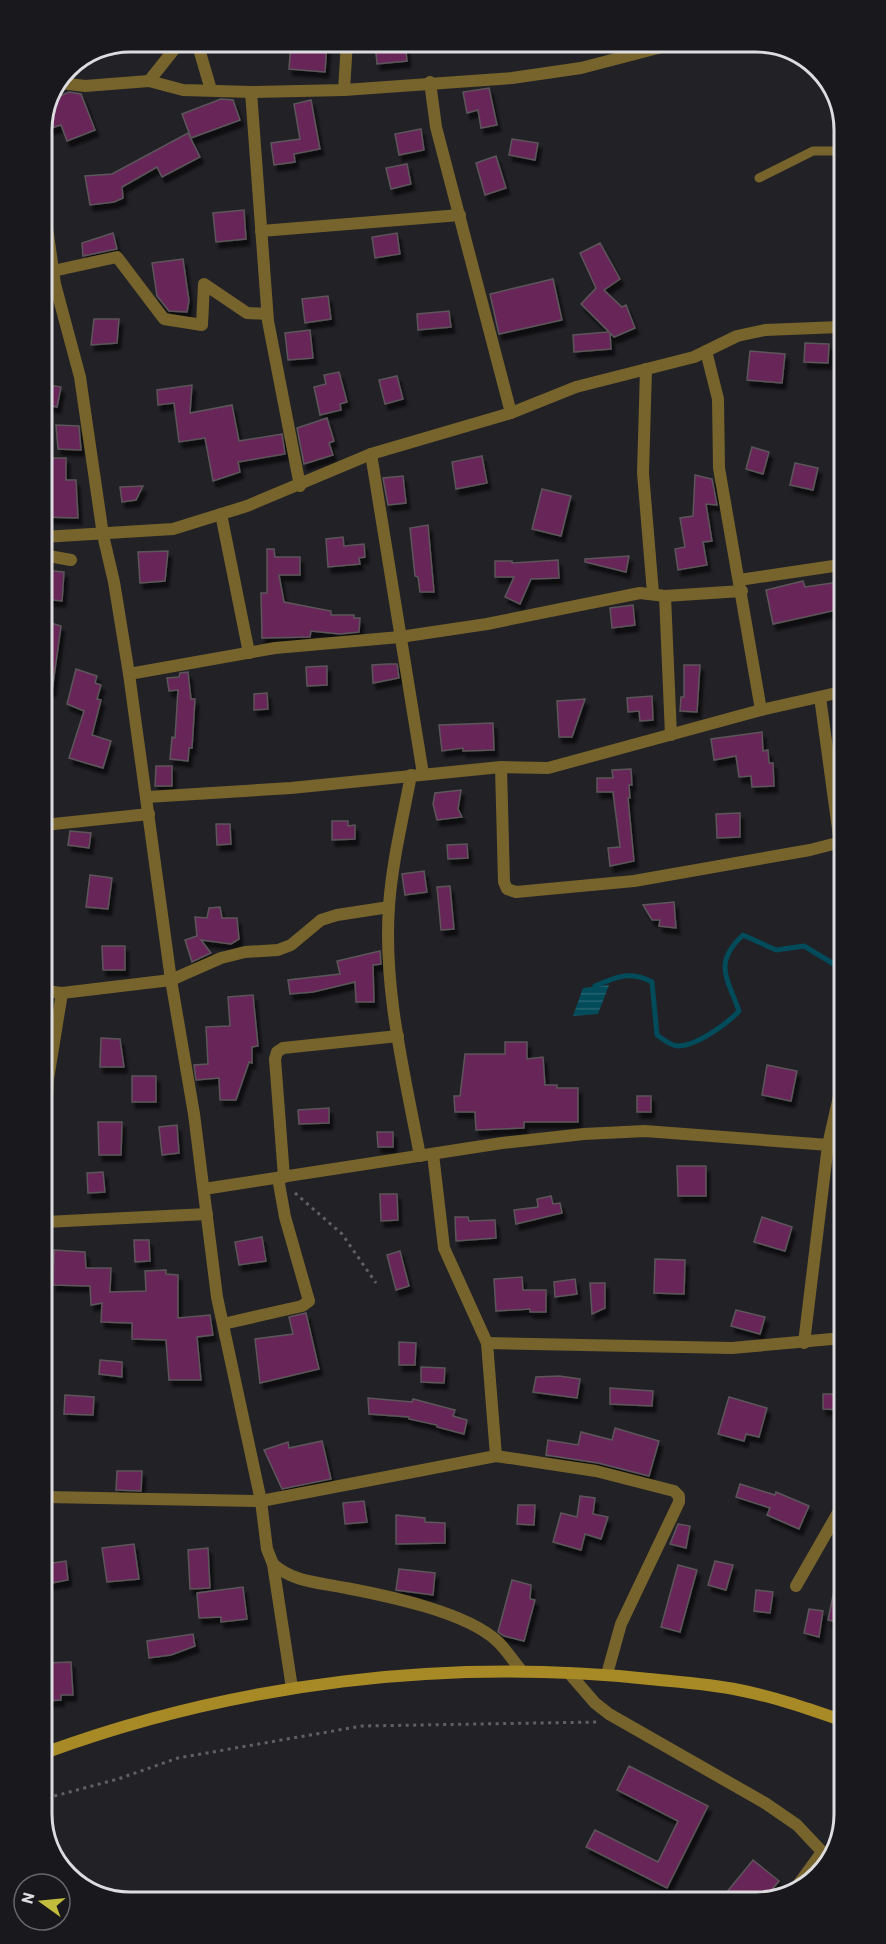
<svg xmlns="http://www.w3.org/2000/svg" width="886" height="1944" font-family="Barlow,sans-serif">
<style>
.water{fill:url(#water-rules)}
.lines{fill:none;stroke-linecap:round;stroke-linejoin:round}
.stream{stroke:#014b5b;stroke-width:5}
.building{fill:#672658;stroke:#5c565a;stroke-width:1.5;filter:url(#shadow)}
.path{stroke:#616064;stroke-width:3;stroke-dasharray:3 4.5;stroke-linecap:butt}
.lane{stroke:#76642c;stroke-width:9}
.street{stroke:#76642c;stroke-width:12}
.secondary{stroke:#a78a26;stroke-width:12}
.rim{fill:none;stroke:#dddcdf;stroke-width:3}
</style>
<defs>
<pattern id="water-rules" width="6" height="5" patternUnits="userSpaceOnUse" patternTransform="scale(1.5)"><rect width="6" height="5" fill="#014b5b"/><path d="M0 2.5h6" fill="none" stroke="#266472"/></pattern>
<filter id="shadow"><feDropShadow dx="3.5" dy="6" stdDeviation="1.5" flood-color="#0009"/></filter>
</defs>
<rect width="100%" height="100%" fill="#222126"/>
<path class="water" d="M609,985L598,1014L573,1016L583,988Z"/>
<g class="lines">
<path class="stream" d="M595,986C616,977 631,970 652,982L657,1035C663,1039 671,1046 678,1046C696,1046 727,1024 739,1011C727,977 713,963 743,935L776,950L804,946L842,969"/>
</g>
<g class="building">
<path d="M291,42L327,43L325,72L289,69Z"/>
<path d="M375,42H405L407,61L377,64Z"/>
<path d="M489,88L497,125L481,128L478,110L467,113L463,92Z"/>
<path d="M69,92L81,94L95,130L67,141L61,125L42,131V125L55,98Z"/>
<path d="M221,99L233,100L240,120L191,138L182,114Z"/>
<path d="M311,100L320,149L294,154L295,162L274,165L271,143L300,139L294,104Z"/>
<path d="M421,129L424,150L399,155L395,134Z"/>
<path d="M188,133L200,157L162,177L157,167L122,187L123,198L114,202L90,205L85,176L112,174Z"/>
<path d="M512,139L538,143L535,160L509,155Z"/>
<path d="M496,156L506,188L485,195L476,163Z"/>
<path d="M407,164L411,184L391,189L386,168Z"/>
<path d="M244,210L246,239L216,242L213,213Z"/>
<path d="M113,233L117,249L83,256L82,243Z"/>
<path d="M397,233L400,254L375,258L372,237Z"/>
<path d="M600,243L620,279L604,290L622,307L626,305L635,328L614,337L610,333L611,349L574,352L573,335L609,332L581,304L596,288L580,253Z"/>
<path d="M183,259L189,301L187,312L169,311L157,296L152,263Z"/>
<path d="M553,279L562,320L499,334L490,294Z"/>
<path d="M328,296L331,319L305,323L302,299Z"/>
<path d="M449,311L451,327L418,330L417,314Z"/>
<path d="M94,319H119L117,343L91,345Z"/>
<path d="M310,330L313,358L288,360L285,333Z"/>
<path d="M805,343L829,344L828,363L804,362Z"/>
<path d="M750,351L785,354L782,383L747,380Z"/>
<path d="M339,372L347,402L340,404L341,410L320,415L314,387L326,384L324,375Z"/>
<path d="M397,376L403,399L385,404L379,380Z"/>
<path d="M43,384L61,387L57,407L43,404Z"/>
<path d="M192,385L190,413L232,405L239,441L282,434L285,454L238,462L240,472L213,481L205,438L179,442L174,403L158,405L157,390Z"/>
<path d="M327,418L334,441L329,443L333,455L304,464L297,428Z"/>
<path d="M56,425L79,426L81,450L58,449Z"/>
<path d="M752,447L769,452L763,474L746,469Z"/>
<path d="M482,456L487,483L456,489L452,462Z"/>
<path d="M47,458H66V480H76L78,518L43,517V480Z"/>
<path d="M795,463L818,468L813,490L790,485Z"/>
<path d="M695,475L712,479L717,505L706,504L712,541L703,542L707,565L678,570L675,549L685,547L680,518L693,516Z"/>
<path d="M403,476L406,503L388,505L383,478Z"/>
<path d="M143,486L136,500L122,502L120,487Z"/>
<path d="M542,489L571,496L561,536L532,529Z"/>
<path d="M428,525L434,592H420L418,577L415,576L410,528Z"/>
<path d="M343,537L344,546L364,544L365,557L359,558L360,564L328,567L326,539Z"/>
<path d="M267,549H274L275,557H300V575H279L284,602L331,611V615H354V618H360L359,632L340,634L311,631L310,637L262,638L261,593H267Z"/>
<path d="M168,551L165,581L140,583L138,552Z"/>
<path d="M629,556L626,572L585,562V559Z"/>
<path d="M558,560L559,578L531,579L520,604L505,597L514,577H495V561H512V563Z"/>
<path d="M43,570L64,572L62,601L43,599Z"/>
<path d="M803,581L805,587L838,582L841,609L773,624L766,590Z"/>
<path d="M633,605L635,625L612,628L610,608Z"/>
<path d="M44,621L61,626L52,691L44,690Z"/>
<path d="M388,664H397L399,678L373,683L372,665Z"/>
<path d="M684,665H700L697,712L680,711L681,697H684Z"/>
<path d="M327,666V685L307,686L306,667Z"/>
<path d="M76,669L97,676L95,683L101,685L97,699L101,700L92,735L111,741L103,768L69,758L84,711L67,704Z"/>
<path d="M188,672L191,699H195L192,748H189L188,761L170,759L172,737L175,738L178,690L169,691L167,678L179,677L180,673Z"/>
<path d="M267,693L268,709L254,710V694Z"/>
<path d="M652,696L653,720L640,721L639,711L628,712L627,698Z"/>
<path d="M585,699L572,737H559L557,701Z"/>
<path d="M493,723L494,750L463,751V748L442,751L439,725Z"/>
<path d="M762,732L763,751L768,750L769,763H773L774,786L752,787L751,776L739,777L736,756L714,760L711,739Z"/>
<path d="M156,766H172V786H155Z"/>
<path d="M631,769L632,785H629L630,798H628L634,861L610,866L608,848L620,847L613,792H597V778H613L612,770Z"/>
<path d="M461,790L458,809L462,817L437,820L433,804L435,793Z"/>
<path d="M740,813V837L717,838L716,814Z"/>
<path d="M332,821H348V826L355,825V839L332,840Z"/>
<path d="M216,824H230L231,844L217,845Z"/>
<path d="M70,831L91,833L89,848L68,845Z"/>
<path d="M467,844L468,858L448,859L447,845Z"/>
<path d="M424,871L427,892L405,895L402,874Z"/>
<path d="M90,875L112,878L108,909L86,907Z"/>
<path d="M450,886L454,929L441,930L437,887Z"/>
<path d="M674,902L676,928L659,926L660,920H652L643,905Z"/>
<path d="M220,907L222,918H237L239,939L231,944L201,940L211,953L192,962L185,940L197,936L195,917L207,918L209,908Z"/>
<path d="M102,946H125V970H103Z"/>
<path d="M380,951L381,964L373,965L374,1002H356L355,982L313,992L290,994L288,980L340,974L337,961Z"/>
<path d="M253,995L258,1046L252,1047V1063L249,1062L236,1100H220L219,1078L196,1080L194,1065L208,1064L206,1027L230,1026L228,997Z"/>
<path d="M101,1038L120,1039L124,1067H100Z"/>
<path d="M505,1042H527V1059L543,1057L545,1085H557V1088H578V1122H524V1128L476,1130L475,1112H455L454,1096H460L465,1054H505Z"/>
<path d="M767,1065L797,1071L791,1101L762,1095Z"/>
<rect x="132" y="1076" width="24" height="26"/>
<rect x="637" y="1096" width="14" height="16"/>
<path d="M329,1108V1123L299,1124L298,1110Z"/>
<path d="M98,1122H122L121,1155H99Z"/>
<path d="M177,1125L179,1153L162,1155L159,1127Z"/>
<path d="M377,1132H393V1147H378Z"/>
<path d="M677,1166H706V1196H678Z"/>
<path d="M103,1172L105,1192L88,1193L87,1173Z"/>
<path d="M380,1194H397L398,1220L381,1221Z"/>
<path d="M551,1196L553,1204L560,1203L562,1213L516,1224L514,1210L538,1207L537,1199Z"/>
<path d="M455,1217H468L469,1221L495,1220L496,1238L456,1241Z"/>
<path d="M762,1217L792,1227L785,1251L754,1242Z"/>
<path d="M262,1237L266,1261L239,1265L235,1242Z"/>
<path d="M134,1240H149L150,1261L135,1262Z"/>
<path d="M54,1250L85,1252L86,1268H111L110,1292L146,1291L145,1271L166,1270V1274L178,1275V1318L210,1315L213,1335L197,1337L201,1380H169L166,1340L132,1339V1323L101,1322L102,1303L91,1305L90,1286L53,1285Z"/>
<path d="M400,1251L409,1286L396,1290L387,1255Z"/>
<path d="M655,1259L685,1260L684,1294L654,1293Z"/>
<path d="M522,1277L523,1290H546V1312H530V1309L496,1311L494,1279Z"/>
<path d="M575,1279L577,1294L555,1297L554,1282Z"/>
<path d="M590,1283H605V1308L592,1314Z"/>
<path d="M736,1310L765,1317L760,1334L731,1326Z"/>
<path d="M306,1313L319,1369L260,1383L255,1339L293,1334L289,1317Z"/>
<path d="M399,1342L416,1343L415,1365H399Z"/>
<path d="M100,1360L122,1362V1377L99,1374Z"/>
<path d="M421,1367L445,1368L444,1383L421,1382Z"/>
<path d="M559,1376L580,1379L577,1398L533,1392L536,1377Z"/>
<path d="M610,1388L653,1391L652,1406L610,1404Z"/>
<path d="M823,1394H843V1410L823,1409Z"/>
<path d="M65,1395L94,1397L93,1415L64,1414Z"/>
<path d="M729,1397L767,1408L759,1437L746,1434L744,1441L718,1434Z"/>
<path d="M368,1398L412,1402L413,1399L455,1410L453,1416L467,1420L464,1434L437,1427V1425L409,1419V1417L369,1414Z"/>
<path d="M615,1428L659,1441L649,1476L598,1463L546,1455L548,1440L578,1445L581,1432L612,1440Z"/>
<path d="M322,1441L331,1479L282,1489L264,1450L288,1442L289,1448Z"/>
<path d="M117,1471H142L141,1491L116,1490Z"/>
<path d="M740,1484L775,1495L776,1492L809,1506L799,1529L767,1515L770,1508L736,1497Z"/>
<path d="M580,1496L595,1498L593,1514L608,1517L601,1539L585,1534L581,1550L553,1542L561,1513L577,1517Z"/>
<path d="M364,1501L367,1522L345,1524L343,1503Z"/>
<path d="M518,1505H535L534,1525L517,1524Z"/>
<path d="M396,1515L425,1518V1522L445,1523V1543L396,1544Z"/>
<path d="M678,1524L690,1526L686,1548L670,1544Z"/>
<path d="M134,1544L139,1579L107,1582L102,1548Z"/>
<path d="M208,1548L210,1588L190,1589L188,1550Z"/>
<path d="M66,1561L68,1580L46,1584V1564Z"/>
<path d="M715,1561L733,1565L726,1590L708,1585Z"/>
<path d="M678,1565L697,1570L680,1632L661,1627Z"/>
<path d="M399,1569L435,1573L433,1595L396,1590Z"/>
<path d="M837,1576H843V1623L828,1620Z"/>
<path d="M512,1580L531,1585L530,1599L535,1600L524,1641L504,1636L498,1632Z"/>
<path d="M243,1587L247,1619L221,1622V1617L199,1618L197,1593Z"/>
<path d="M756,1590L773,1592L770,1613L754,1611Z"/>
<path d="M809,1609L823,1611L819,1637L804,1633Z"/>
<path d="M193,1634L195,1646L171,1655L149,1658L147,1641Z"/>
<path d="M71,1662L73,1695H61V1700L46,1701V1663Z"/>
<path d="M629,1766L708,1806L667,1888L586,1847L595,1830L658,1862L678,1821L617,1790Z"/>
<path d="M753,1860L779,1881L766,1897L722,1898Z"/>
</g>
<g class="lines">
<g class="path">
<path d="M295,1193L342,1234L376,1283"/>
<path d="M47,1798L118,1779L178,1758L362,1726L597,1722"/>
</g>
<path class="lane" d="M759,178L813,151H839"/>
<g class="street">
<path d="M197,42L211,90"/>
<path d="M740,42L774,47"/>
<path d="M149,81L180,42"/>
<path d="M430,82L436,127L511,413"/>
<path d="M61,83L85,86L149,81L183,90L251,92L344,90L512,78L581,68L681,42"/>
<path d="M344,90L347,42"/>
<path d="M251,92L268,321L300,486"/>
<path d="M42,192L55,284L80,377L103,535L114,582L129,674L171,980L194,1114L217,1297L261,1501L267,1549L273,1564L292,1688"/>
<path d="M261,231L460,215"/>
<path d="M53,271L117,257L164,319L202,325L204,284L247,313L267,314"/>
<path d="M706,351L718,399L719,468L761,710"/>
<path d="M646,369L643,473L653,593"/>
<path d="M371,454L423,774"/>
<path d="M221,514L249,653"/>
<path d="M43,537L173,529L247,506L371,454L511,413L576,387L694,357L737,336L765,330L840,327"/>
<path d="M43,555L71,560"/>
<path d="M739,580L840,565"/>
<path d="M665,596L671,735"/>
<path d="M129,674L275,648L400,637L487,624L640,593L665,596L742,591"/>
<path d="M820,697L841,851"/>
<path d="M501,767L504,882L507,889L516,892L634,881L810,850L841,842"/>
<path d="M411,775C403,818 392,862 389,906C383,990 405,1075 420,1156"/>
<path d="M147,797L291,788L501,767L548,768L761,710L841,692"/>
<path d="M44,825L149,814"/>
<path d="M45,991L62,993L171,980L221,958L245,952L278,950L291,945L321,920L337,915L389,907"/>
<path d="M45,1138L48,1079L62,993"/>
<path d="M433,1154L444,1248L487,1343L496,1456"/>
<path d="M284,1177L275,1059L277,1052L283,1048L398,1036"/>
<path d="M204,1189L502,1143L584,1134L645,1131L842,1146"/>
<path d="M45,1222L207,1214"/>
<path d="M223,1324L302,1306L309,1301L285,1217L278,1178"/>
<path d="M487,1343L732,1348L843,1338"/>
<path d="M804,1343L828,1145L842,1083"/>
<path d="M46,1497L261,1501L496,1456L596,1471L674,1491L679,1496V1502L621,1624L607,1674"/>
<path d="M273,1564C295,1583 318,1582 346,1588C388,1596 466,1612 497,1641C506,1649 513,1661 521,1670"/>
<path d="M796,1586L843,1504"/>
<path d="M569,1673L595,1703L609,1714L765,1803L797,1825L829,1859"/>
<path d="M795,1889L822,1852"/>
</g>
<path class="secondary" d="M47,1752C238,1682 447,1658 649,1679C679,1682 710,1684 739,1690C775,1697 809,1709 844,1721"/>
</g>
<path d="M0 0H886V1944H0ZM130 52H756A78 78 0 0 1 834 130V1814A78 78 0 0 1 756 1892H130A78 78 0 0 1 52 1814V130A78 78 0 0 1 130 52Z" fill="#19181c" fill-rule="evenodd"/>
<path class="rim" d="M130 52H756A78 78 0 0 1 834 130V1814A78 78 0 0 1 756 1892H130A78 78 0 0 1 52 1814V130A78 78 0 0 1 130 52Z"/>
<g transform="translate(42 1902) rotate(285)"><circle r="28" fill="#19181c" stroke="#67666a" stroke-width="1.5"/>
<path d="M0-4.5L10 22L0 15L-10 22Z" fill="#c3bd3e"/>
<text y="-9" font-size="16" font-weight="bold" text-anchor="middle" fill="#dddcdf">N</text>
</g>
</svg>
